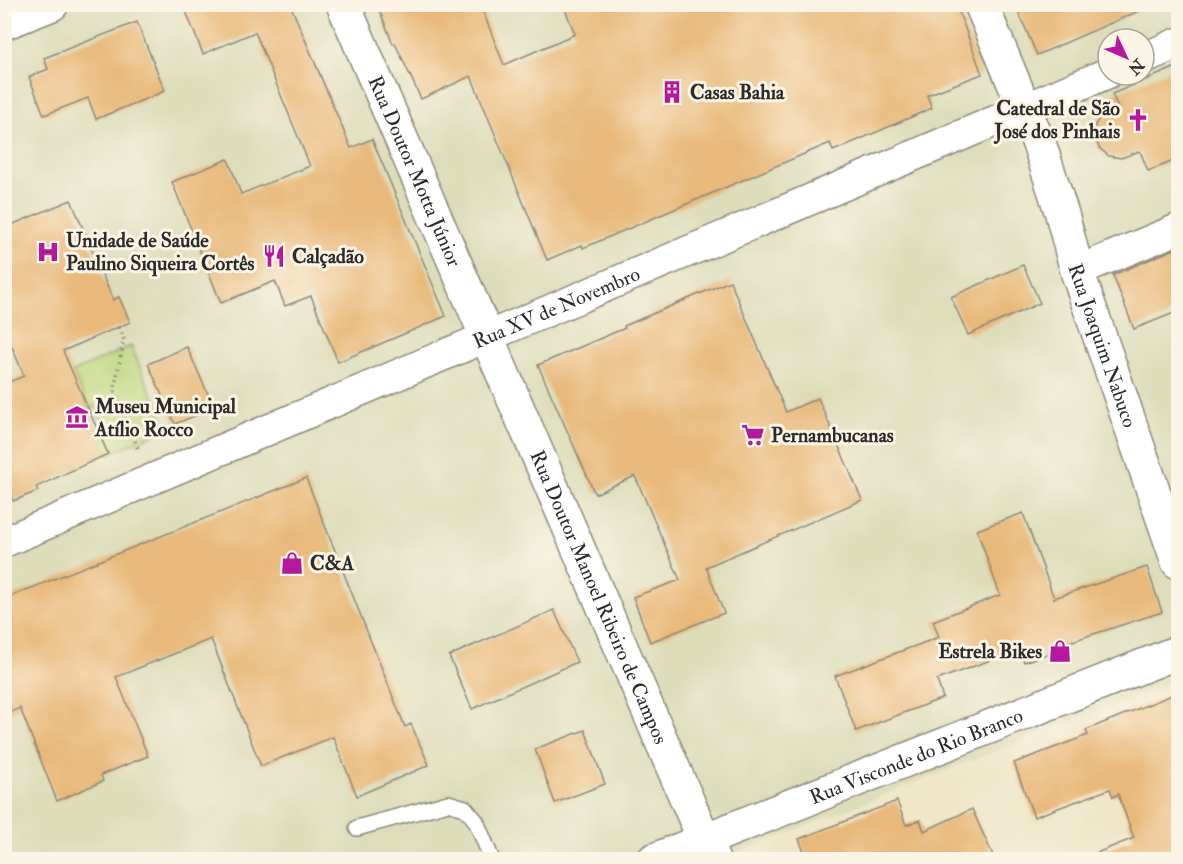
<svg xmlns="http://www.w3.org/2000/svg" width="1183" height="864" font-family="'IM FELL Double Pica',serif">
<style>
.built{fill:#ddb;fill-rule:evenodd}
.green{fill:#bbd67c;stroke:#738054;stroke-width:1.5}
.building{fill:#e8b97a}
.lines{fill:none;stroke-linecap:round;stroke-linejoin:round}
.lane-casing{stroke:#8e897a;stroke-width:18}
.street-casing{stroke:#8e897a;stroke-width:33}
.secondary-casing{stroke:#8e897a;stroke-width:36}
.path{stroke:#8e897a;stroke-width:4;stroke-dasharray:1.5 4.5;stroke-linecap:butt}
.lane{stroke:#fff;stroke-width:15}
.street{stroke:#fff;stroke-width:30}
.secondary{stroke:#fff;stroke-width:33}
.labels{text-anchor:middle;stroke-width:6;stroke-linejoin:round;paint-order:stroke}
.poi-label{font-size:20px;font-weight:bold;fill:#2b2b2b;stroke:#fcf5e5;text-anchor:start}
.street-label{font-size:20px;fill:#2b2b2b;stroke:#fcf5e5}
</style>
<rect width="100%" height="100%" fill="#fcf5e5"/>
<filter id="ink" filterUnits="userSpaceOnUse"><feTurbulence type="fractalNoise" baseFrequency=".0167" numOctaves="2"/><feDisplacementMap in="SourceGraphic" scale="12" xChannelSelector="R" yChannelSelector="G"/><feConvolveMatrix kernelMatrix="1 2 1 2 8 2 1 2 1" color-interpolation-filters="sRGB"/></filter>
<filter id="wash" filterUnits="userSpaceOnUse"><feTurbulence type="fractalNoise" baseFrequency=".008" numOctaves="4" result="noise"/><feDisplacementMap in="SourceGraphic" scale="24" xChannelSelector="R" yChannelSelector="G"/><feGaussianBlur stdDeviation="1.35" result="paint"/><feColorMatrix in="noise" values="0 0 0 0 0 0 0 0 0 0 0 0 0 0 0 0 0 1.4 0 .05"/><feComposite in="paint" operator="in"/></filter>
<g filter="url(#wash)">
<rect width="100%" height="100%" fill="#f0e7ca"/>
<path class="built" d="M77,4L1178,5V679L722,859L5,860V32ZM1108,39H1144V75H1108Z"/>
<path class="green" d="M131,346L167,429L108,454L96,429L103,426L95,406L89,409L73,372Z"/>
<g id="blocks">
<g class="building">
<path d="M183,4H290L351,148L372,139L446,316L338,362L311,296L285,306L275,281L221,303L172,182L228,159L241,194L310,166L255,32L203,54Z"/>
<path d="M377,4H480L504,65L575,34L563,4H956L982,74L927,95L932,108L833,151L830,143L583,248L582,245L547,260L471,76L421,99L395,43L393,44Z"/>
<path d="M1015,4H1155L1037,55Z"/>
<path d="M137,22L165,91L96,119L88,98L44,115L29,77L48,69L44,58Z"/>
<path d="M1179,66V159L1148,171L1140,151L1121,158L1109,156L1099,148L1094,135L1095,125L1101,115L1118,108L1112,94Z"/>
<path d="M71,200L113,300L119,297L130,322L63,351L108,454L36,487L38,491L13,501L4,480V384L24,376L4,327V228Z"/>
<path d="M1179,247V311L1134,329L1113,275Z"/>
<path d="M1023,265L1040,303L968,335L951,297Z"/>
<path d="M730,281L786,412L818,398L862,500L706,567L724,613L650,642L633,597L680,580L635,476L595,494L538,365L625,328L624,326Z"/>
<path d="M187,347L214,408L175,424L148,364Z"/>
<path d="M306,478L405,727L411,724L429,765L357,796L333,737L261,766L211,639L116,677L148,756L101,775L103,781L57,801L20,708L4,715V599Z"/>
<path d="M1023,513L1054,598L1147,567L1162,612L1069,642L1070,646L1024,662L1020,649L937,680L943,698L856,731L835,676L939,637L933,621L1000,595L977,530Z"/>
<path d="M554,610L577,662L472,709L449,656Z"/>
<path d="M1179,692V860H1085L1084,858L1134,838L1118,794L1113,797L1110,789L1034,817L1014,763L1088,735L1086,730Z"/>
<path d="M585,730L605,784L555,803L535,749Z"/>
<path d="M897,801L906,825L920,820L924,831L972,809L995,860H807L799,839Z"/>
</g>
</g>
</g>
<g filter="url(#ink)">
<use href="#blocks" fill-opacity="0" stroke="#8e897a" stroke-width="1.5"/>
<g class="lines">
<g class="lane-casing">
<path id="lane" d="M357,828L448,803L465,808L476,821L492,860"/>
</g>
<g class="street-casing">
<g id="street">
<path d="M1144,58L1178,43"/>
<path d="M1077,271L1178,229"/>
<path id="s1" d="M4,542L1108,73"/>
</g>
</g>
<g class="secondary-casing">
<g id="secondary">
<path id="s2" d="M343,4L713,860"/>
<path id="s3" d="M981,4L1040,146L1062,214L1077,271L1178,562"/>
<path d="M4,23L52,4"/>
<path id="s4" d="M654,860L1178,652"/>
</g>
</g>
<path class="path" d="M119,327L124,340L114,390L139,451"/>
<use href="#lane" class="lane"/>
<use href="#street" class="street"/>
<use href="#secondary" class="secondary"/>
</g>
</g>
<defs>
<g id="building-bare" transform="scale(1.8)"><path d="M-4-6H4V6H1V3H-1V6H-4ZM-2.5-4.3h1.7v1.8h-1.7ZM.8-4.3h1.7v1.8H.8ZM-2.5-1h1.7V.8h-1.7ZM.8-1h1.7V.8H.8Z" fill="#b5179e" stroke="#fcf5e5" stroke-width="2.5" paint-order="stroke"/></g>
<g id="church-bare" transform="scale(1.8)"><path d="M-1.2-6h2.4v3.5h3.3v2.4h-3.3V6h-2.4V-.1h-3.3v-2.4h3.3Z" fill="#b5179e" stroke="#fcf5e5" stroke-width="2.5" paint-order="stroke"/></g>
<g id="hospital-bare" transform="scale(1.8)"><path d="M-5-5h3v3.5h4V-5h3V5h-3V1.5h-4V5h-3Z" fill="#b5179e" stroke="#fcf5e5" stroke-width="2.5" paint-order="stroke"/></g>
<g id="restaurant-bare" transform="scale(1.8)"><path d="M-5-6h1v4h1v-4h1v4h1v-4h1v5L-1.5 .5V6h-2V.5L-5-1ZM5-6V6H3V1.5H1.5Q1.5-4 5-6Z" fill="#b5179e" stroke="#fcf5e5" stroke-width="2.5" paint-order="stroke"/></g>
<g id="museum-bare" transform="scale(1.8)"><path d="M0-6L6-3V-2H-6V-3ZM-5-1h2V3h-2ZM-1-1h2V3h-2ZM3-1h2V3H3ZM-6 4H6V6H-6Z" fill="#b5179e" stroke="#fcf5e5" stroke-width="2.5" paint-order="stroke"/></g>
<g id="supermarket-bare" transform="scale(1.8)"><path d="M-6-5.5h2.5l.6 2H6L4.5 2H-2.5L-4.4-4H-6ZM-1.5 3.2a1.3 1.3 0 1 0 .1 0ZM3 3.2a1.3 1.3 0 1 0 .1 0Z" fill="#b5179e" stroke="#fcf5e5" stroke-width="2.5" paint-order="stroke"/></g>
<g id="shop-bare" transform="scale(1.8)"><path d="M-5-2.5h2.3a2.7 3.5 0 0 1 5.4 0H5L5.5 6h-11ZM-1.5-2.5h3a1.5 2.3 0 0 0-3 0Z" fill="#b5179e" stroke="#fcf5e5" stroke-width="2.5" paint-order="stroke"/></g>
</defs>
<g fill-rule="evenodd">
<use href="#building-bare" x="672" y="92"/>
<use href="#church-bare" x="1138" y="120"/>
<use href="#hospital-bare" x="48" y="252"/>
<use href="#restaurant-bare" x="274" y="256"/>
<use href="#museum-bare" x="77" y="417"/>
<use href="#supermarket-bare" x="753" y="435"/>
<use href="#shop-bare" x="292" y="563"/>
<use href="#shop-bare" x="1060" y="651"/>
</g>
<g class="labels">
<g class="poi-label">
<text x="690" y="99">Casas Bahia</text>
<text x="1120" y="115" text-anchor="end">Catedral de São<tspan x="1120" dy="23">José dos Pinhais</tspan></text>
<text x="66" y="247">Unidade de Saúde<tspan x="66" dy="23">Paulino Siqueira Cortês</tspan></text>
<text x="292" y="263">Calçadão</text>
<text x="95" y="413">Museu Municipal<tspan x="95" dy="23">Atílio Rocco</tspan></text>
<text x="771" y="442">Pernambucanas</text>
<text x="310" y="570">C&amp;A</text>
<text x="1042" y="658" text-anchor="end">Estrela Bikes</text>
</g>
<g class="street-label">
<text dy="7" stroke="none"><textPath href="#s2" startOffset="182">Rua Doutor Motta Júnior</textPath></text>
<text dy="7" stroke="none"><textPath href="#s1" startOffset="600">Rua XV de Novembro</textPath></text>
<text dy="7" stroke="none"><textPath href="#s3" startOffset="363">Rua Joaquim Nabuco</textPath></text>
<text dy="7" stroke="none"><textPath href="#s2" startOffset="646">Rua Doutor Manoel Ribeiro de Campos</textPath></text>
<text dy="7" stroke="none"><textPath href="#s4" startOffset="282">Rua Visconde do Rio Branco</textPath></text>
</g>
</g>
<rect width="1183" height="864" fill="none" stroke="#fcf5e5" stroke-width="24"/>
<g transform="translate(1126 57) rotate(134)"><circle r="28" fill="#fcf5e5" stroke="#a8a49b" stroke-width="1.5"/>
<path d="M0-4.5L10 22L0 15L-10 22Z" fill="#b5179e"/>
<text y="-9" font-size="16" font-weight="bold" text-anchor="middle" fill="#2b2b2b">N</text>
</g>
</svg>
